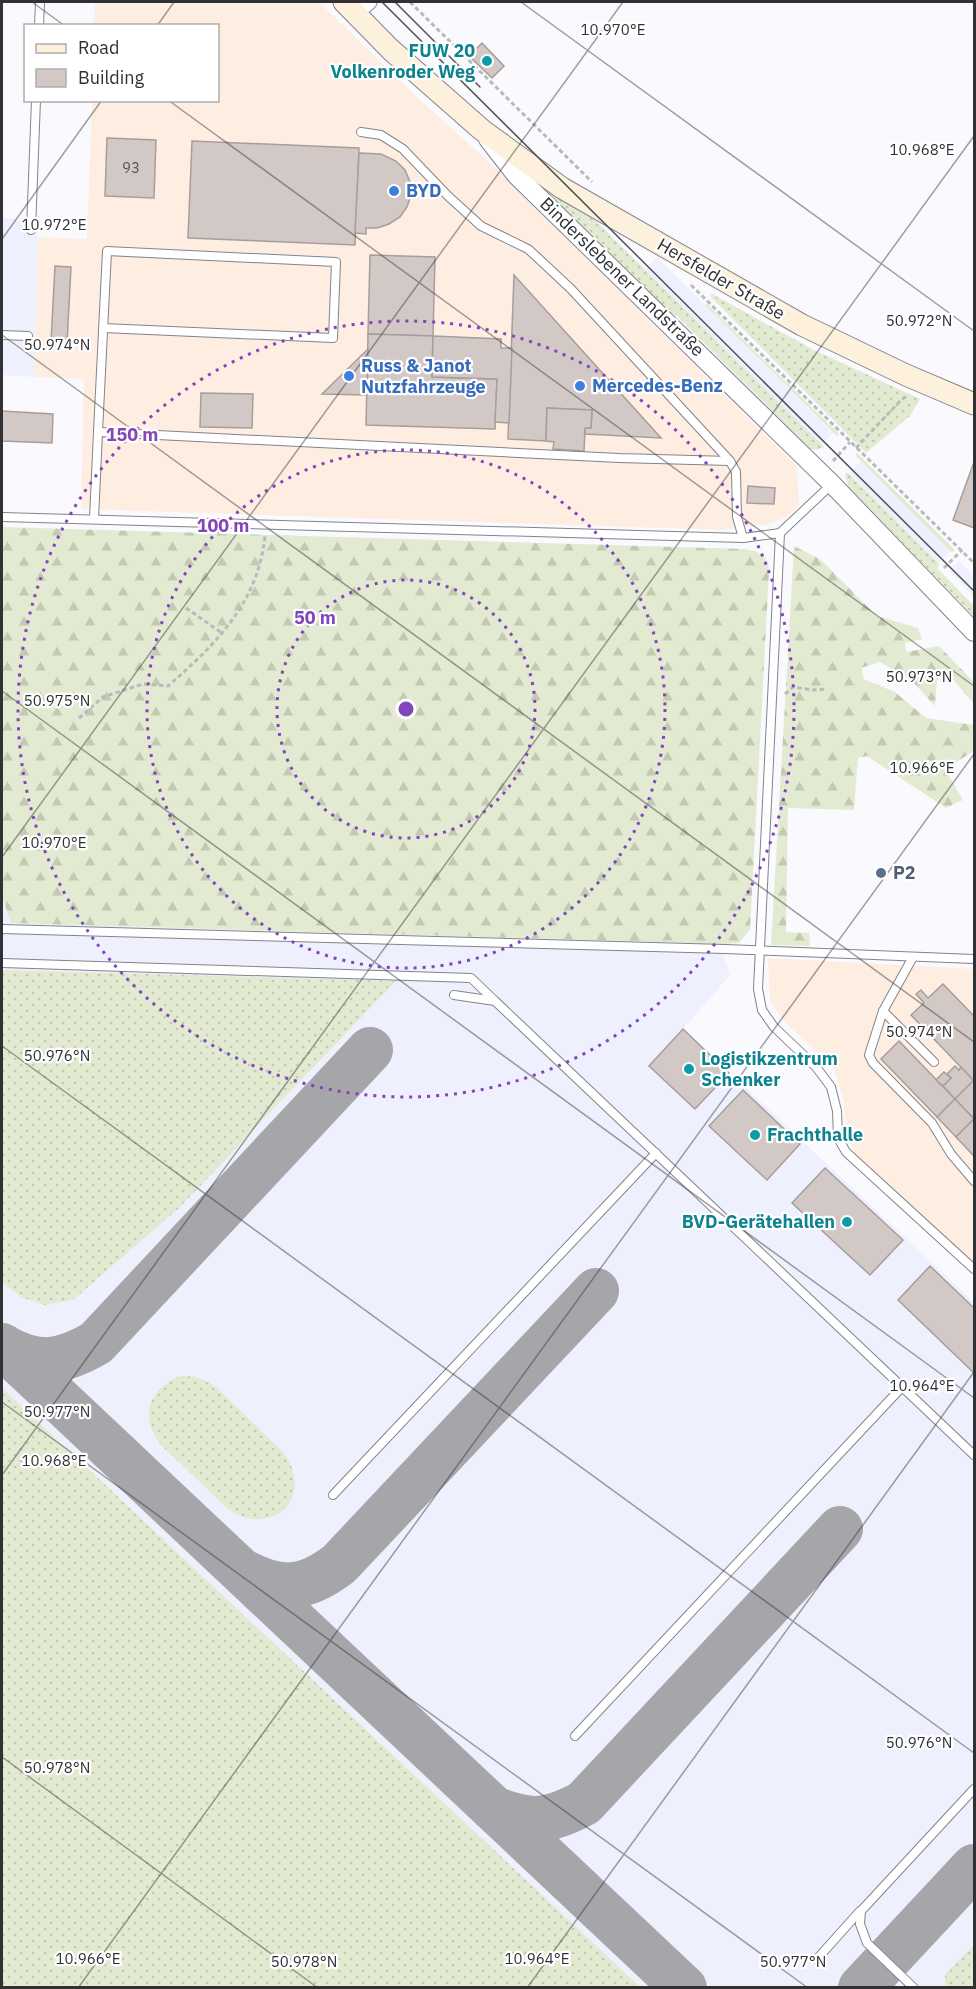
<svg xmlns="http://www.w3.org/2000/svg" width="976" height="1989" font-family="'IBM Plex Sans',sans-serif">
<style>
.commercial{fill:#feede1}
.built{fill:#eef1fd}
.grass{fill:url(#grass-dots)}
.forest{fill:url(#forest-firs)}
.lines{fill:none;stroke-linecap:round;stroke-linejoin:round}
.taxiway{stroke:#a6a6aa;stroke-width:46}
.building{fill:#d2c8c6;stroke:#a79e9c;stroke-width:1.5}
.service-casing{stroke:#82848b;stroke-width:10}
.minor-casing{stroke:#82848b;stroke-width:17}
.tertiary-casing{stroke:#82848b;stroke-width:20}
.secondary-casing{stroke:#82848b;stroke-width:23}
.path{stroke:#bababe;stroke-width:3;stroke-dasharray:4.5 3;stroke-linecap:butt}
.service{stroke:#fff;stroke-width:8}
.minor{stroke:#fff;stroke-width:15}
.tertiary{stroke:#fff;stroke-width:18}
.secondary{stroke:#fdf1dd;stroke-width:21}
.tram{stroke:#525256;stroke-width:1.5}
.ticks{fill:none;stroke:#313135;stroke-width:1.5;stroke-opacity:0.45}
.ring{fill:none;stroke:#8345ba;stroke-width:3;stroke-dasharray:3 6}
.culture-dot{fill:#0f9aa8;stroke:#fff;stroke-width:2}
.shop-dot{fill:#3f7fe0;stroke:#fff;stroke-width:2}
.service-dot{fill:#5c6f8a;stroke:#fff;stroke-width:2}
.labels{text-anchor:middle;stroke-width:4.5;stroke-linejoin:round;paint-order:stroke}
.number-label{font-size:15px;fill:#595759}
.culture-label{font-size:18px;font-weight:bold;fill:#0d838f;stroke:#fff;text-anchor:end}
.shop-label{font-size:18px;font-weight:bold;fill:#366cbe;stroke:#fff;text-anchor:start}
.street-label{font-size:18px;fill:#313135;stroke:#fff}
.service-label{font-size:18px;font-weight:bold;fill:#4e5e75;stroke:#fff;text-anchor:start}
.ticks-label{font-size:15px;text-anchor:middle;fill:#313135;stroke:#fff;stroke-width:4.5;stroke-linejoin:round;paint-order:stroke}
.centre{fill:#8345ba;stroke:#fff;stroke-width:3}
.ring-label{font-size:18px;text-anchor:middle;font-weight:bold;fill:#8345ba;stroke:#fff;stroke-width:4.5;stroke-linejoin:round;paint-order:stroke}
</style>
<defs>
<pattern id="grass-dots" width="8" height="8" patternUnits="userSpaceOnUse" patternTransform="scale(1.5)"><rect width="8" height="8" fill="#e2ebd1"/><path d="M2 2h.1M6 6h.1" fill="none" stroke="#c2cab4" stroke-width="1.8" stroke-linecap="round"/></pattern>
<pattern id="forest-firs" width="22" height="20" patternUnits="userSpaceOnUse" patternTransform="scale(1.5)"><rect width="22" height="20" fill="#e2ebd1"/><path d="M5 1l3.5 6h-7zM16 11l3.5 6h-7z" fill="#c2cab4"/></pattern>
</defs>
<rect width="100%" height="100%" fill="#fafafe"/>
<g class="commercial">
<path d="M95,2H319L418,98L490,163L797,467L799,505L787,517L769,524L722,530L81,509L84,379L34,377L38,237L87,239L92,101L218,100V26L94,25Z"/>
<path d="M768,958L974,969V1265L855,1154L846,1131L843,1098L834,1069L784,1021L770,1000Z"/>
</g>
<g class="built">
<path d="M2,217L38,224L34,377L2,375Z"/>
<path d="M657,257L833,433L821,445L645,269Z"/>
<path d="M861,461L951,551L939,564L849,473Z"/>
<path d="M959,561L974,576V597L949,571Z"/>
<path d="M2,896L11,923L725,944L724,957L730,975L683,1029L974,1302V1987H2Z"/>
</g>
<g class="grass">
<path d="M544,191H547L596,221L824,447L817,450L811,449L676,315L660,308Z"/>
<path d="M712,294L814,350L920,399L910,416L866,453L710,296Z"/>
<path d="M706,303L839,434L837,436L705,305Z"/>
<path d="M857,453L955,550L952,553L855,455Z"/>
<path d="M847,472L939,564L937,568L974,606V617L848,486L845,475Z"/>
<path d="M2,970L396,981L179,1208L73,1300L44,1305L21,1297L2,1282Z"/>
<path d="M181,1376C195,1376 204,1379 216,1387L283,1452C316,1495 274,1539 229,1510L161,1445C139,1417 147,1389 181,1376Z"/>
<path d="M2,1388L640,1987H2Z"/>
<path d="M974,1945V1987H945V1974Z"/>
</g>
<g class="forest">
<path d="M2,527L744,549C759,551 768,555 769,571L750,930L739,943L725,944L11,923L2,896Z"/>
<path d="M794,546L820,559L877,616L918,628L922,639L905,643L906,652L939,646L974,682V704L949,675L937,680L935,706L911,680L880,662L861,668L864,679L895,692L926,718L974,725V751L945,769L963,800L946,808L867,756L858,758L854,810L788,808L786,932L809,933L810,946L771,945Z"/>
</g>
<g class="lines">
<g class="taxiway">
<path d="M2,1346L684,1988"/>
<path d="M3,1347C39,1367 61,1363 96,1343L370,1050"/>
<path d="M243,1572C281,1592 305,1590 339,1564L596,1291"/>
<path d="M494,1809C531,1824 549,1822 584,1803L840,1529"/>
<path d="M861,1988L974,1867"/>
</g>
</g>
<g class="building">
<path d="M482,43L504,66L492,78L469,56Z"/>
<path d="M107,138L156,140L154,198L105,196Z"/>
<path d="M192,141L359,148L355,245L188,238Z"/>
<path d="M359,153L381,154L396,161L405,170L410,182L411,195L407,207L400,217L389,224L377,228H366V234L355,233Z"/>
<path d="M370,255L435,257L433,336L368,334Z"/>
<path d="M55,266L71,267L67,343L51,342Z"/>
<path d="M514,275L661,438L585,434V428H591L592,410L547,408L546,441L508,439Z"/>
<path d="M368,334L433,336L432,377L497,379L495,429L366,425Z"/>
<path d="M433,336L501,339V348H512L509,423L495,422L497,379L432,377Z"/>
<path d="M368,349L367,395L322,394Z"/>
<path d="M201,393L253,394L252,428L200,427Z"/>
<path d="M547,408L592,410L591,428H585L584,451L553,449L554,442L546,441Z"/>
<path d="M2,411L53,414L52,443L2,441Z"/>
<path d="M974,462V528L953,520Z"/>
<path d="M748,486L775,488L774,504L747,503Z"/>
<path d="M943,984L974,1016V1081L911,1015L924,1003L916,994L921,990L928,998Z"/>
<path d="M683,1029L729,1073L695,1109L649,1066Z"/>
<path d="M899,1041L955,1099L937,1117L881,1059Z"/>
<path d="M955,1066L959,1070L961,1067L974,1081L955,1099L943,1086L951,1078L947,1074Z"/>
<path d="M944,1072L951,1078L943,1086L936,1080Z"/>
<path d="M974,1080V1119L955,1099Z"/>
<path d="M743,1090L800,1144L767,1180L709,1126Z"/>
<path d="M955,1099L974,1119L956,1137L937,1117Z"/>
<path d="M974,1119V1156L956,1137Z"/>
<path d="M825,1168L903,1240L870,1275L792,1203Z"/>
<path d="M930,1266L974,1308V1373L898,1300Z"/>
</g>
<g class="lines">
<g class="service-casing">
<g id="service">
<path d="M39,26L40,2"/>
<path d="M361,132L381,135L403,149L448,196L481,226L528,249L539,259L571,289L730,461"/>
<path d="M31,230L36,100"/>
<path d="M2,335L28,336"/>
<path d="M98,432L107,251L336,262L333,338L103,328"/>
<path d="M2,517L743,538L780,533L832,484"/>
<path d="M94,519L98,432L619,458L730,461L736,472L737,517L743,538"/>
<path d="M780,533L758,989L762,1010L774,1027L816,1067L831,1087L837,1111L838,1138L846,1152L974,1269"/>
<path d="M2,929L725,949L974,959"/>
<path d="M913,957L883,1011L934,1062"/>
<path d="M2,963L471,978L495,1001"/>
<path d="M454,995L495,1001L974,1455"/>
<path d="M883,1011L869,1055L873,1063L932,1123L951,1154L974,1181"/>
<path d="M333,1495L656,1153"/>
<path d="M575,1736L902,1387"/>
<path d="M817,1959L860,1911"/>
<path d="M914,1988L867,1943L860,1924L861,1911L974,1789"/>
</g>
</g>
<g class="minor-casing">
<path id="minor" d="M355,13L369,2"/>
</g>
<g class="tertiary-casing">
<path id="tertiary" d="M488,139L516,175L832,484L974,632"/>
</g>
<g class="secondary-casing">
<path id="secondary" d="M344,2L390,49L482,130L562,188L802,325L906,375L974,404"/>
</g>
<g class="path">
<path d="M410,2L592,182"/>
<path d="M691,285L974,563"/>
<path d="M856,448L901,400L908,395"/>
<path d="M833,461L850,442"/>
<path d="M944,568L962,550"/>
<path d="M186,608L222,633"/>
<path d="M785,694L793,687L812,690L826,689"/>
<path d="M79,718L103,697L143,684L168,686C216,644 258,603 265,536"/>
</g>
<use href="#service" class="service"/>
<use href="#minor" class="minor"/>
<use href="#tertiary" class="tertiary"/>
<use href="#secondary" class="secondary"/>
<g class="tram">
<path d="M382,2L974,591"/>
<path d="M395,2L480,87"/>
</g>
</g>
<path class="ticks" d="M32,2L65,26M521,2L974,331M157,26L174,2M168,100L974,686M2,239L102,100M2,335L974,1042M2,691L974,1398M2,857L623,2M2,1046L974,1753M2,1402L808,1988M2,1475L974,136M2,1757L318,1988M78,1988L974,754M527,1988L974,1372"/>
<g class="ring">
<circle cx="406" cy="709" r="129"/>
<circle cx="406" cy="709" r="259"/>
<circle cx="406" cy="709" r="388"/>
</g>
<g class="culture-dot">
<circle cx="487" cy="61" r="6"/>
<circle cx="689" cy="1069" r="6"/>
<circle cx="755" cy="1135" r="6"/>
<circle cx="847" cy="1222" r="6"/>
</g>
<g class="shop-dot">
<circle cx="394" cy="191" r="6"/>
<circle cx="349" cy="376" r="6"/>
<circle cx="580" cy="386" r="6"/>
</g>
<circle class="service-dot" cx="881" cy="873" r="6"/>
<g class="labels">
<g class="number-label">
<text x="131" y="173">93</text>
</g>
<g class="culture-label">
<text x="475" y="57">FUW 20<tspan x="475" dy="21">Volkenroder Weg</tspan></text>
<text x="701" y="1065" text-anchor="start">Logistikzentrum<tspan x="701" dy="21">Schenker</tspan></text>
<text x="767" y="1141" text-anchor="start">Frachthalle</text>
<text x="835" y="1228">BVD-Gerätehallen</text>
</g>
<g class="shop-label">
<text x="406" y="197">BYD</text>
<text x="361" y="372">Russ &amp; Janot<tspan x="361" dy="21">Nutzfahrzeuge</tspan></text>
<text x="592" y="392">Mercedes-Benz</text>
</g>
<g class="street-label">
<text transform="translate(622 277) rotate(44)" y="6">Binderslebener Landstraße</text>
<text transform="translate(721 279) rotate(30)" y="6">Hersfelder Straße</text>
</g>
<g class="service-label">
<text x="893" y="879">P2</text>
</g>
</g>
<g class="ticks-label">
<text x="613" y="35">10.970°E</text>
<text x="922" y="155">10.968°E</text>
<text x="54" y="230">10.972°E</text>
<text x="919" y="326">50.972°N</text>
<text x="57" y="350">50.974°N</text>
<text x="919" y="682">50.973°N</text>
<text x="57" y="706">50.975°N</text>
<text x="922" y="773">10.966°E</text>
<text x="54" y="848">10.970°E</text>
<text x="919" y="1037">50.974°N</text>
<text x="57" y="1061">50.976°N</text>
<text x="922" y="1391">10.964°E</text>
<text x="57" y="1417">50.977°N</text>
<text x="54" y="1466">10.968°E</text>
<text x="919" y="1748">50.976°N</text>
<text x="57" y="1773">50.978°N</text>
<text x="88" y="1964">10.966°E</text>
<text x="537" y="1964">10.964°E</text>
<text x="304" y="1967">50.978°N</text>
<text x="793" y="1967">50.977°N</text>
</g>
<circle cx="406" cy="709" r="9" class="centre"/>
<g class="ring-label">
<text x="132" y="441">150 m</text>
<text x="223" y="532">100 m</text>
<text x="315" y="624">50 m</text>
</g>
<rect width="976" height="1989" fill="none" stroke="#313135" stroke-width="6"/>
<rect x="24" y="24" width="195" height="78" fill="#ffffff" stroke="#adadae" stroke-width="1.5"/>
<rect x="36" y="44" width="30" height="9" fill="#fdf1dd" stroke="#adadae" stroke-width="1.5"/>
<text x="78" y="54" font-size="18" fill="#313135">Road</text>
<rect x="36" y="69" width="30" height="18" fill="#d2c8c6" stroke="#adadae" stroke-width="1.5"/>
<text x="78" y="84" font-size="18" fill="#313135">Building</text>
</svg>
